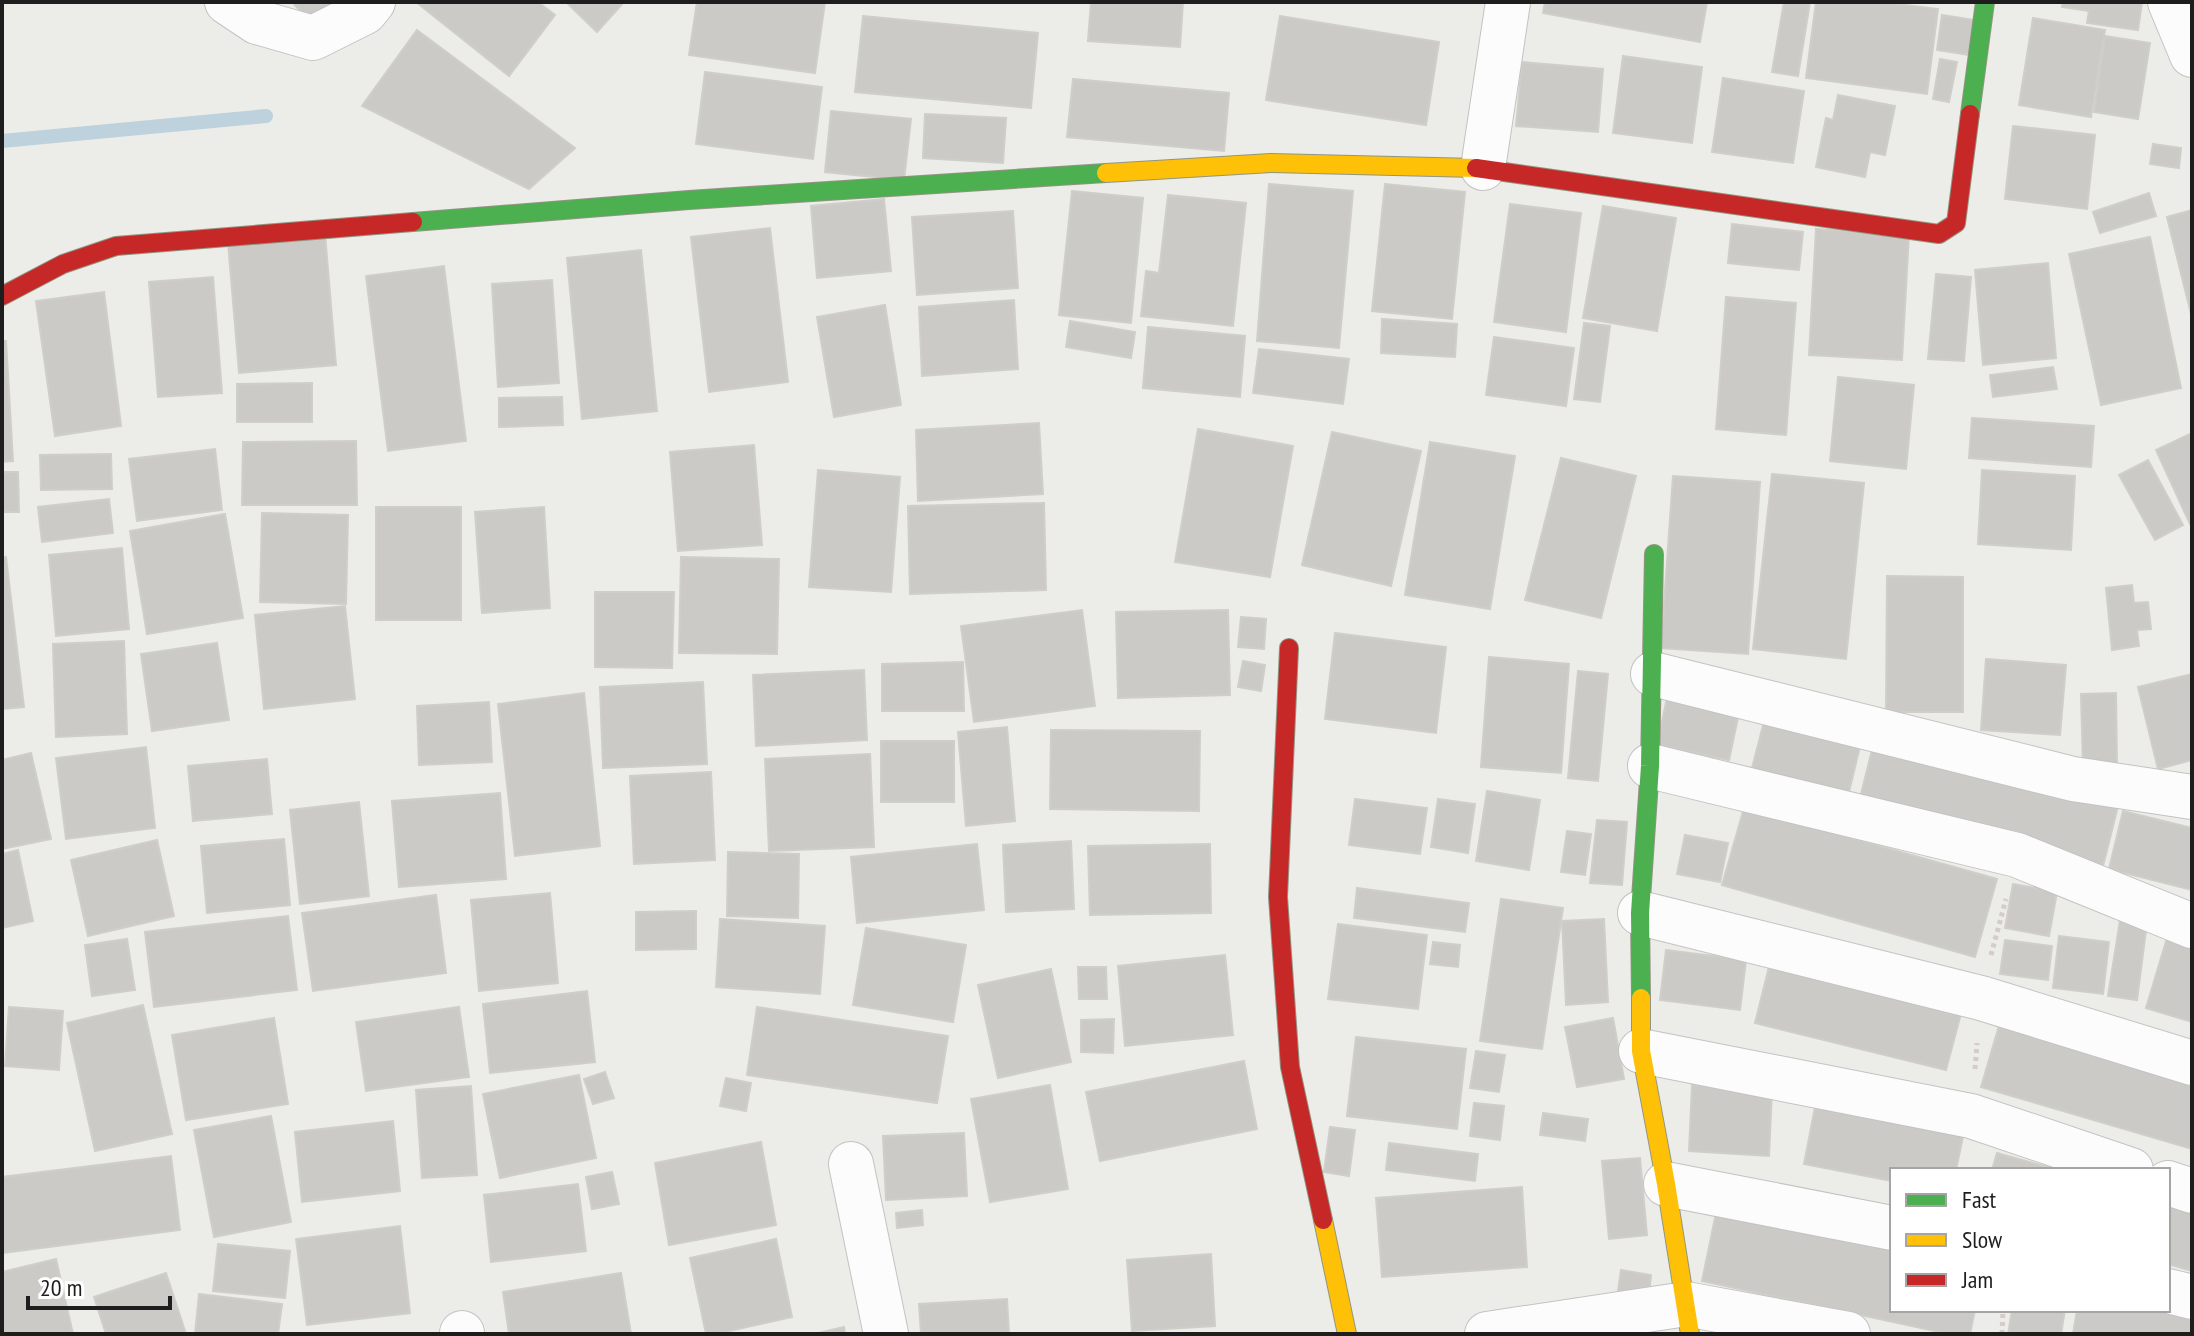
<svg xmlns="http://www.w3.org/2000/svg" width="2194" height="1336" font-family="'PT Sans Narrow',sans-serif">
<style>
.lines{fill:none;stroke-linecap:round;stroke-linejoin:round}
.stream{stroke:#bed2dd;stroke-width:14}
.building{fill:#cbcac7;stroke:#cfcec9;stroke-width:2}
.street-casing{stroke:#c3c3c2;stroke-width:46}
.fast-casing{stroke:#919581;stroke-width:20}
.slow-casing{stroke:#919581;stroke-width:20}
.jam-casing{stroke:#919581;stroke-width:20}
.path{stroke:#d5cbc7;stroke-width:5;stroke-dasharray:4 4;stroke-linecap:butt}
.street{stroke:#fcfcfc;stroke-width:44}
.fast{stroke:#4caf50;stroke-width:18}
.slow{stroke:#ffc107;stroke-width:18}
.jam{stroke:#c62828;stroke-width:18}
</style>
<rect width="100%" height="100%" fill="#ecece8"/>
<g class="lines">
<path class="stream" d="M2,141L266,116"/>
</g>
<g class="building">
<path d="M292,2H331L310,21Z"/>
<path d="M416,2H538L555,15L509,76Z"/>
<path d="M566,2H624L597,32Z"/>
<path d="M697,2H825L815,73L689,55Z"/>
<path d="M1091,2H1183L1180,47L1088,41Z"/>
<path d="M1545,2H1707L1700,42L1543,13Z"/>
<path d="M1784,2H1810L1798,76L1772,72Z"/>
<path d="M1816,2H1882L1938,9L1927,94L1806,78Z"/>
<path d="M2063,2H2142L2138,30L2087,23L2089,11L2062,7Z"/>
<path d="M1942,15L1974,20L1970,55L1937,50Z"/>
<path d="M863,16L1038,33L1031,108L855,92Z"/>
<path d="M1280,16L1439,42L1426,125L1266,100Z"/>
<path d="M2033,18L2105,30L2091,117L2019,105Z"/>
<path d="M417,30L575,148L529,189L362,106Z"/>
<path d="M2105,36L2150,43L2138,119L2094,112Z"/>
<path d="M1623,56L1702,67L1692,143L1613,133Z"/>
<path d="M1940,59L1957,62L1949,102L1933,99Z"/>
<path d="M1522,62L1603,69L1598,132L1516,126Z"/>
<path d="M705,72L822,87L813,159L696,144Z"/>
<path d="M1723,78L1804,91L1793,163L1712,152Z"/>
<path d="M1073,79L1229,93L1224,151L1067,137Z"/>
<path d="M1838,95L1895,106L1885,155L1870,152L1865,177L1816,167L1826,118L1833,120Z"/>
<path d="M831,111L911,119L904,180L825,172Z"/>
<path d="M925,114L1006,118L1003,163L923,158Z"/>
<path d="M2013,126L2095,135L2087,209L2005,199Z"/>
<path d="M2153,144L2181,148L2179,168L2150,164Z"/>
<path d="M1269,184L1353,191L1339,348L1257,341Z"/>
<path d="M1385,184L1465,192L1452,319L1372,311Z"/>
<path d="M1072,191L1143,198L1131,323L1059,315Z"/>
<path d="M2149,193L2156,216L2100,233L2093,212Z"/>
<path d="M1168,195L1246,203L1233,326L1141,316L1146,271L1159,273Z"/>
<path d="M884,199L891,271L817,278L811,206Z"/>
<path d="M1510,204L1581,213L1566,332L1494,322Z"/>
<path d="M1603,206L1676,218L1657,331L1583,318Z"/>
<path d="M2192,210V318L2167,217Z"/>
<path d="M1013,211L1018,288L917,295L912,217Z"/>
<path d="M1732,224L1803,232L1799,270L1728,263Z"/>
<path d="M770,228L788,382L709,392L691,237Z"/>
<path d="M1816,229L1909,234L1902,360L1809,355Z"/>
<path d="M325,234L336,365L239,373L228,242Z"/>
<path d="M2150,237L2181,388L2101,405L2069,254Z"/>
<path d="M641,250L657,411L582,419L567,258Z"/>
<path d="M2048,263L2056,358L1983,365L1975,270Z"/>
<path d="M444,266L466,441L388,451L366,276Z"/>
<path d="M1936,274L1971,277L1964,361L1928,359Z"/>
<path d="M213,277L222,393L158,397L149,282Z"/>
<path d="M552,280L559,383L498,387L492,284Z"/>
<path d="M104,292L121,426L55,436L36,301Z"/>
<path d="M1726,297L1796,303L1786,435L1716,429Z"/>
<path d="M1014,300L1018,369L922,376L919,307Z"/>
<path d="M885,305L901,405L834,417L817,317Z"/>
<path d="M1382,319L1457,324L1455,357L1381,353Z"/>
<path d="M1070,321L1135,332L1131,358L1066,347Z"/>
<path d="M1584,323L1610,326L1600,402L1574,399Z"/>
<path d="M1148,327L1245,336L1240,397L1143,388Z"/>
<path d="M1494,337L1574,348L1566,406L1486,395Z"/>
<path d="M2,341H6L13,461L2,462Z"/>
<path d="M1259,349L1349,359L1343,404L1253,393Z"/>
<path d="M2053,367L2057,389L1993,397L1990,375Z"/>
<path d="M1838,377L1914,385L1906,469L1830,461Z"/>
<path d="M312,383V422H237V384Z"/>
<path d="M562,397L563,425L499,427V398Z"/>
<path d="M1972,418L2094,426L2091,467L1969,458Z"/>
<path d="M1039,423L1043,494L918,501L916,430Z"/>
<path d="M1198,429L1293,446L1270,577L1175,562Z"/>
<path d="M1332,432L1421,451L1391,586L1302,565Z"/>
<path d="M2192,433V523L2190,524L2156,450Z"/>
<path d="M356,441L357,505H242L243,442Z"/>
<path d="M1430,442L1515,456L1490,609L1405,595Z"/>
<path d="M754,445L762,545L678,551L670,452Z"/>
<path d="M215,449L222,510L137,521L129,459Z"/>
<path d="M111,454L112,489L41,490L40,455Z"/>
<path d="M1561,458L1636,476L1601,618L1525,600Z"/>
<path d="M2148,460L2183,525L2155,540L2119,475Z"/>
<path d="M818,470L900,477L891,592L809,587Z"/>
<path d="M1982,470L2075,476L2071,550L1978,544Z"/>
<path d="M2,472H18L19,512H2Z"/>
<path d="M1772,474L1864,483L1846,659L1753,649Z"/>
<path d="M1673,476L1760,482L1748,654L1661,648Z"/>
<path d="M109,499L113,533L42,542L38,507Z"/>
<path d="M1044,503L1046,590L910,594L908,506Z"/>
<rect x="376" y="507" width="85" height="113"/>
<path d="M544,507L550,608L482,613L475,512Z"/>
<path d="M262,513L348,515L346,604L260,602Z"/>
<path d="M225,514L243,618L147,634L130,531Z"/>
<path d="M122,548L129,629L56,636L49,555Z"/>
<path d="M6,557L24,707L2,709V558Z"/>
<path d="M681,557L779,559L777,654L679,653Z"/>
<path d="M1887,576L1963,577V712H1886Z"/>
<path d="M2132,585L2134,603L2148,602L2151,629L2137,630L2139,646L2112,650L2106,588Z"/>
<path d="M595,592H674L672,668L595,667Z"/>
<path d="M345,606L355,699L264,709L255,615Z"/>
<path d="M1082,610L1095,706L974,722L961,626Z"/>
<path d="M1228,610L1230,695L1118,698L1116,612Z"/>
<path d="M1241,617L1266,619L1264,649L1238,647Z"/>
<path d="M1335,633L1446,647L1436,733L1325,719Z"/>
<path d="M124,641L127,734L56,737L53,644Z"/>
<path d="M217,643L229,720L152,731L141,654Z"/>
<path d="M1489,657L1569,664L1561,773L1481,767Z"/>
<path d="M1986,659L2066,665L2060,735L1981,730Z"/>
<path d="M1243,661L1265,665L1261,691L1238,687Z"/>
<path d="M963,662L964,711H882V664Z"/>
<path d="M864,670L867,740L756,746L753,675Z"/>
<path d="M1578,671L1608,674L1598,781L1568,778Z"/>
<path d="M2192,674V760L2158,769L2138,687Z"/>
<path d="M703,682L707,764L603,768L600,687Z"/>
<path d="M584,693L600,846L515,856L498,704Z"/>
<path d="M1668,693L1740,708L1729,760L1657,745Z"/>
<path d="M2116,693L2117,767H2083L2081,694Z"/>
<path d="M489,702L492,762L419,765L417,706Z"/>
<path d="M1767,710L1863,734L1849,792L1752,768Z"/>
<path d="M1007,727L1015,821L966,826L958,732Z"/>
<path d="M1051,730L1200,731L1199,811L1050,809Z"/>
<rect x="881" y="741" width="73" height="61"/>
<path d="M1874,742L2118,806L2102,870L1858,806Z"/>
<path d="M146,747L155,828L66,839L56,758Z"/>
<path d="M31,753L51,839L2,849V760Z"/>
<path d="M870,754L874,847L769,851L765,759Z"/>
<path d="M267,759L272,814L193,821L188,766Z"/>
<path d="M711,772L715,860L634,864L630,776Z"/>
<path d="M1487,791L1540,800L1529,870L1476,861Z"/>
<path d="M500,793L506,879L399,887L392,801Z"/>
<path d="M1355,799L1427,808L1420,854L1349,845Z"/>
<path d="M1438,799L1475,804L1468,853L1431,847Z"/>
<path d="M359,802L369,896L300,904L290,810Z"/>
<path d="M1744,808L1997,879L1975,957L1722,885Z"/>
<path d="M2123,811L2192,828V890L2109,869Z"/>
<path d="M1597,820L1627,822L1622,885L1590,883Z"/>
<path d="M1567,831L1591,834L1585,875L1561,872Z"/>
<path d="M1685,835L1728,843L1720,882L1677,874Z"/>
<path d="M284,839L290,905L207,913L201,846Z"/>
<path d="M157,840L174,916L88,936L71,860Z"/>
<path d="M1071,841L1074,909L1006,912L1003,845Z"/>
<path d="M977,844L984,910L857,923L851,857Z"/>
<path d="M1210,844L1211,913L1090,915L1088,846Z"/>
<path d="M18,850L33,921L2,928V854Z"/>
<path d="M728,852L799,854L798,918L727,916Z"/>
<path d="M2013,884L2057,892L2049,936L2005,928Z"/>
<path d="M1357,888L1469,903L1465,932L1354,918Z"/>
<path d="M550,893L558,983L479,991L471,900Z"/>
<path d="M436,895L446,973L313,991L302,913Z"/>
<path d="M1501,899L1563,908L1542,1049L1480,1041Z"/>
<path d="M696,911V949L636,950V912Z"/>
<path d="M288,916L297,990L154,1007L145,932Z"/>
<path d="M720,919L825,926L820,994L716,987Z"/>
<path d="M1604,919L1608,1002L1566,1005L1562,921Z"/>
<path d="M2120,920L2147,923L2137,1000L2108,996Z"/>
<path d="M1338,924L1427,935L1418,1009L1328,999Z"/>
<path d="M866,928L966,945L953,1022L853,1005Z"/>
<path d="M2059,936L2109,942L2103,994L2053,988Z"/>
<path d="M2167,938L2192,946V1022L2146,1008Z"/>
<path d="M127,939L135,990L92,996L85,945Z"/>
<path d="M2005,940L2052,946L2048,980L2000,974Z"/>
<path d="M1433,942L1460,945L1458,967L1430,964Z"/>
<path d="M1666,950L1746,960L1740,1010L1660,1000Z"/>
<path d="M1225,955L1233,1035L1125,1046L1118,966Z"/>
<path d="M1771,959L1963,1006L1946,1070L1755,1023Z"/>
<path d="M1078,967H1106L1107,999H1079Z"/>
<path d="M1051,969L1071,1062L998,1078L978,985Z"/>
<path d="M587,991L595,1062L490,1073L483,1004Z"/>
<path d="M143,1005L172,1134L95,1151L67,1023Z"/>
<path d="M9,1007L63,1011L59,1070L5,1066Z"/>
<path d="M459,1007L469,1077L366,1091L356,1022Z"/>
<path d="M757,1007L948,1036L937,1103L747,1075Z"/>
<path d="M274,1018L288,1104L186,1120L172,1035Z"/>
<path d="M1613,1018L1624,1079L1577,1087L1565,1027Z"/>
<path d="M1114,1019L1113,1053L1081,1052V1020Z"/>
<path d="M2001,1019L2192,1076V1149L1981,1087Z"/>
<path d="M1356,1037L1466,1049L1457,1129L1347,1116Z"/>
<path d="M1476,1051L1505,1055L1499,1092L1470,1088Z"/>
<path d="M1244,1061L1257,1129L1100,1161L1086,1092Z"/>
<path d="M605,1072L614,1098L593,1104L584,1079Z"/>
<path d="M579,1075L596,1158L500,1178L483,1094Z"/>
<path d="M726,1078L751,1083L746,1111L720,1106Z"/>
<path d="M1050,1085L1068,1189L990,1202L971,1099Z"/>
<path d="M1692,1085L1772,1090L1769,1156L1689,1151Z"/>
<path d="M471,1086L477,1175L422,1178L416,1090Z"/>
<path d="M1817,1097L1965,1127L1956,1170H1892V1181L1804,1164Z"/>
<path d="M1474,1103L1504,1106L1500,1140L1470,1136Z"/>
<path d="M1543,1113L1588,1119L1585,1141L1540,1135Z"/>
<path d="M271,1116L291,1222L214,1237L194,1130Z"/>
<path d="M393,1121L400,1191L302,1202L295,1132Z"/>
<path d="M1330,1127L1355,1130L1349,1176L1324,1172Z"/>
<path d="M964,1133L967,1196L886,1200L883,1136Z"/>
<path d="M761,1142L776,1225L669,1245L655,1163Z"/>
<path d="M1389,1143L1478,1154L1475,1181L1386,1170Z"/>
<path d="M1997,1153L2058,1170H1992Z"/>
<path d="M171,1156L180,1230L2,1253V1177Z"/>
<path d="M1640,1158L1647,1235L1609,1239L1602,1161Z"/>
<path d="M612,1172L619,1204L592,1209L586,1177Z"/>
<path d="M578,1184L586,1251L491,1262L484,1195Z"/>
<path d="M1522,1187L1527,1267L1382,1277L1376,1198Z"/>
<path d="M2168,1201L2192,1207V1271L2168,1264Z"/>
<path d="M1717,1208L1892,1245V1310H1975L1970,1334H1949L1702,1281Z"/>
<path d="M922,1210L923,1225L897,1228L896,1213Z"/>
<path d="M400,1226L410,1313L307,1325L296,1239Z"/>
<path d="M776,1239L792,1317L716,1334H706L690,1258Z"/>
<path d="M218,1244L290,1251L285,1298L213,1291Z"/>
<path d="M1211,1254L1215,1326L1132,1331L1127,1260Z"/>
<path d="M56,1259L73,1334H2V1272Z"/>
<path d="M1621,1270L1651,1275L1649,1295L1618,1291Z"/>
<path d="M166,1273L186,1334H106L94,1297Z"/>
<path d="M621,1273L631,1334H509L503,1292Z"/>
<path d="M199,1294L282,1304L278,1334H195Z"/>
<path d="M1007,1299L1009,1334H921L919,1304Z"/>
<path d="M2192,1308V1334H2073L2077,1310Z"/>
<path d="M2012,1310H2065L2061,1334H2008Z"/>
<path d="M844,1327L845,1334H814Z"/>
</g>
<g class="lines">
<g class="street-casing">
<g id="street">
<path d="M227,2L257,22L313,38L365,12L373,2"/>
<path d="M2170,2L2192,55"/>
<path d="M1483,168L1508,2"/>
<path d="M1653,674L2073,779L2192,797"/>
<path d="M1650,766L2017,855L2192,926"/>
<path d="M1640,913L1981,998L2192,1063"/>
<path d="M1641,1051L1971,1116L2131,1170"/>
<path d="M851,1164L886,1334"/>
<path d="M2168,1183L2192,1191"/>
<path d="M1666,1184L1892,1228"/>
<path d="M2168,1291L2192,1297"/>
<path d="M462,1333V1334"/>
<path d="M1487,1334L1686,1304L1848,1334"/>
</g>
</g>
<g class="fast-casing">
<g id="fast">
<path d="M1970,114L1985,2"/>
<path d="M413,222L689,200L1106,173"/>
<path d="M1641,998L1640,913L1650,766L1654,554"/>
</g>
</g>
<g class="slow-casing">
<g id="slow">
<path d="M1106,173L1271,163L1476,168"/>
<path d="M1641,998V1051L1666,1184L1690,1334"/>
<path d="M1323,1220L1347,1334"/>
</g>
</g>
<g class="jam-casing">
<g id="jam">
<path d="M1476,168L1939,234L1956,223L1970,114"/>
<path d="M2,296L63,264L116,246L413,222"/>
<path d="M1289,648L1278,897L1290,1067L1323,1220"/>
</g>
</g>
<g class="path">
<path d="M1991,955L2006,899"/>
<path d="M1975,1069L1977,1043"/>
<path d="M2002,1334L2003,1310"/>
</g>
<use href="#street" class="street"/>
<use href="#fast" class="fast"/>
<use href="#slow" class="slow"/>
<use href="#jam" class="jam"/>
</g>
<rect width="2194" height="1336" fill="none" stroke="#1e1e1e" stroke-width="8"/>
<rect x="1890" y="1168" width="280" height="144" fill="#ffffff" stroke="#a5a5a5" stroke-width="2"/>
<rect x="1906" y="1194" width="40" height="12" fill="#4caf50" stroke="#a5a5a5" stroke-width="2"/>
<text x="1962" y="1208" font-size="24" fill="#1e1e1e">Fast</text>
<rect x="1906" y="1234" width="40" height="12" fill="#ffc107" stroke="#a5a5a5" stroke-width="2"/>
<text x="1962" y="1248" font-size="24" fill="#1e1e1e">Slow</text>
<rect x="1906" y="1274" width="40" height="12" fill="#c62828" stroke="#a5a5a5" stroke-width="2"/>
<text x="1962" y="1288" font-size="24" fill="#1e1e1e">Jam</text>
<path d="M28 1296v12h142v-12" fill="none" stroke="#1e1e1e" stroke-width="4"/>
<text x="40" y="1296" font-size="24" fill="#1e1e1e" stroke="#ffffff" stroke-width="6" paint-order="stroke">20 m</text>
</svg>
